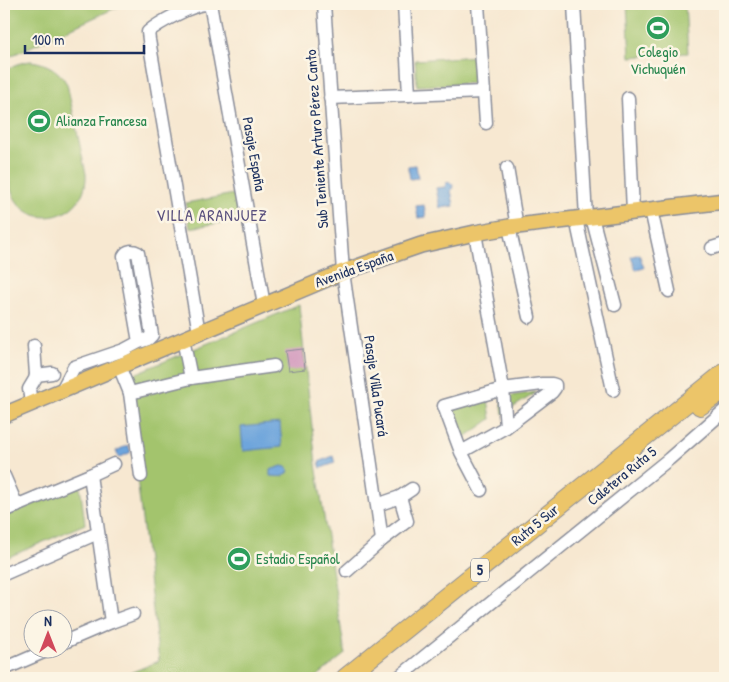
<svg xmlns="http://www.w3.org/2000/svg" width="729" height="682" font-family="'Patrick Hand',sans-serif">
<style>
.green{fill:#a3c46d;stroke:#5f7a66}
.water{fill:#6ea5dc;stroke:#446a9d}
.building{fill:#cd8eb8}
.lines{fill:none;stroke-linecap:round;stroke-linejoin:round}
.minor-casing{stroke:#898c98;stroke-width:15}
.major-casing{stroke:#898c98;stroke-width:18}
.highway-casing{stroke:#898c98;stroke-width:20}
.minor{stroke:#fff;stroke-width:12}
.major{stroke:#ecc569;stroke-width:15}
.highway{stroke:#ecc569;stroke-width:18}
.labels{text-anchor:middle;stroke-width:5;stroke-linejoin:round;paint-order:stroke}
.shield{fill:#fcf5e5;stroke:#5e6a86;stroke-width:1}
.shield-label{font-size:14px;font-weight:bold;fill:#1b2f5e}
.leisure-label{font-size:15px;fill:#27864d;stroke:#fcf5e5;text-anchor:start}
.street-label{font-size:15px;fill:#1b2f5e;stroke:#fcf5e5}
.neighbourhood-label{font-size:16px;letter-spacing:1px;fill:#59507e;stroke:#fcf5e5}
</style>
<rect width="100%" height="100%" fill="#fcf5e5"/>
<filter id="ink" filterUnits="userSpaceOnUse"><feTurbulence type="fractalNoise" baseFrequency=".02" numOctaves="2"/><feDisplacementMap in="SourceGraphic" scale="10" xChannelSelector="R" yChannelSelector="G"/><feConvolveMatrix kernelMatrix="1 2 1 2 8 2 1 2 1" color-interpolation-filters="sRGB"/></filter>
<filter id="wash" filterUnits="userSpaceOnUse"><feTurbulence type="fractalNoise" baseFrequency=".0096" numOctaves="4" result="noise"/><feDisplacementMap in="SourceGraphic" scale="20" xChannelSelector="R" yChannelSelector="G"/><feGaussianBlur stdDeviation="1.12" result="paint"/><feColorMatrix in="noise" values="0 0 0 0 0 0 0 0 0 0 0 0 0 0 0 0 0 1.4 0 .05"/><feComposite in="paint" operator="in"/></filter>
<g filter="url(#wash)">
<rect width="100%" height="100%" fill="#f7e8d1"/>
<g class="green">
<path d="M4,4H124L4,59Z"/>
<path d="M627,4H685L688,53L630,57Z"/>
<path d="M477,56L478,83L417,86L415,60Z"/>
<path d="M31,61C47,63 59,70 67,84L86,174C88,217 32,234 13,195C10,189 9,183 8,176C7,170 5,164 4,157C3,149 4,139 4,130C4,111 4,92 4,73C12,65 21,62 31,61Z"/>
<path d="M239,193L244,219L190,228L186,203Z"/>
<path d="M299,305L316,464L345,654L315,678H118L159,661L125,378Z"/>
<path d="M537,392L503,414L501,397Z"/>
<path d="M488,399L491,419L461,440L454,408Z"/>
<path d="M80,485L85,524L4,559V516Z"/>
</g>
<g class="water">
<path d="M416,165L418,178L410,179L408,166Z"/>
<path d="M449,182C452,183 453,185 454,188L451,190L454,206L440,208L436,188L445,187L446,183Z"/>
<path d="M424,205L426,217L418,218L416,206Z"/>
<path d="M639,254L644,268L636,270L631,257Z"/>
<path d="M280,423L282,447L243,451L241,427Z"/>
<path d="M128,445L131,452L119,458L116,451Z"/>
<path d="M333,456L335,463L321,468L319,462Z"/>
<path d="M282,466L286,467L289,471C285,479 278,476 270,476V470Z"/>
</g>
<g id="blocks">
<path class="building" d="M303,349L305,369L288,371L285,351Z"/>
</g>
</g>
<g filter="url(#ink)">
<use href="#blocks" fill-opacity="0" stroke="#898c98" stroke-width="1"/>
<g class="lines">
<g class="minor-casing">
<g id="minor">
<path d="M324,4L343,272L382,540L407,521L400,497L377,505"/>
<path d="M404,4L409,95"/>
<path d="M478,4L486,123"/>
<path d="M574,4L586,218"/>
<path d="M330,98L483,92"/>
<path d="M628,98L633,212"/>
<path d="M507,168L517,227"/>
<path d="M651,210L669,291"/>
<path d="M592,217L615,305"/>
<path d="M576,219L613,390"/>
<path d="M509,227L529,317"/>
<path d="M475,233L503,389L506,427"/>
<path d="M712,248L725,244"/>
<path d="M199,333L149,40L148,32C158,23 195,3 208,4L211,9L264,305"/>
<path d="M183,339L191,378"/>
<path d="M119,366L130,393L191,378L274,366"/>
<path d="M36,375L52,373"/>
<path d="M62,390L74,367L124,350L139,342L148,339L152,335L138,253C133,250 127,250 124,256L139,342"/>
<path d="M130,393L141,476"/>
<path d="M31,403L29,389L35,379L36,375L34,346"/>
<path d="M461,452L506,427L552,392L555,388V385L552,384H542L503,389L444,406L461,452L481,490"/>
<path d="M90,475L111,622"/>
<path d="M4,476L17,506"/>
<path d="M400,497L412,489"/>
<path d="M4,511L90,475L114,464"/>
<path d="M347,571L382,540"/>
<path d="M4,574L98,533"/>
<path d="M62,643L111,622L133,614"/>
<path d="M4,669L48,650"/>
<path d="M398,678L669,459L725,410"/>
</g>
</g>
<g class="major-casing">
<path id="major" d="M4,415L343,272L421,245L475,233L509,227L725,201"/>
</g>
<g class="highway-casing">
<g id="highway">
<path d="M700,406L725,389"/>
<path d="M345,678L725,372"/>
</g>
</g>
<use href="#minor" class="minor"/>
<use href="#major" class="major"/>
<use href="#highway" class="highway"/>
</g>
</g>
<defs>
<g id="stadium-disc" transform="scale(1.25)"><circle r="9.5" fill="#2e9e5b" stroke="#fcf5e5"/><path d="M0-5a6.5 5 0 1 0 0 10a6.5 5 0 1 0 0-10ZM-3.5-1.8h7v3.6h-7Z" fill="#fff"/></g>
</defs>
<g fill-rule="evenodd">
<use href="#stadium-disc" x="658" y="28"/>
<use href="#stadium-disc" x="39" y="121"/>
<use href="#stadium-disc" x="239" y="559"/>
</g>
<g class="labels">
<rect class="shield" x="471" y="558.5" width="18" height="23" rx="4"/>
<g class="shield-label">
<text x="480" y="575">5</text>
</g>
<g class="leisure-label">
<text x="658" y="57" text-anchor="middle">Colegio<tspan x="658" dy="17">Vichuquén</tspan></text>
<text x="56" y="126">Alianza Francesa</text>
<text x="256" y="564">Estadio Español</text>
</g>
<g class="street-label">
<text transform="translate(317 139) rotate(-94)" y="5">Sub Teniente Arturo Pérez Canto</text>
<text transform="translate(254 154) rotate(80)" y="5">Pasaje España</text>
<text transform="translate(354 269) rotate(-20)" y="5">Avenida España</text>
<text transform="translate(376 386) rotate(82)" y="5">Pasaje Villa Pucará</text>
<text transform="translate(622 476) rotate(-39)" y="5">Caletera Ruta 5</text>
<text transform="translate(535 525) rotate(-39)" y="5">Ruta 5 Sur</text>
</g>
<g class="neighbourhood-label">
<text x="212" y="221">VILLA ARANJUEZ</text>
</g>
</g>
<rect width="729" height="682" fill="none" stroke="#fcf5e5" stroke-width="20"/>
<g transform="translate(48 634)"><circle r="24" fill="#fcf5e5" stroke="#a2a6af"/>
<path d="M0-4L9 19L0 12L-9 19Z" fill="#d1495b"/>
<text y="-8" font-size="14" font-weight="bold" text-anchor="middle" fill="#1b2f5e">N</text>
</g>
<path d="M25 45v8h119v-8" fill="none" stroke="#1b2f5e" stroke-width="2.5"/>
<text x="32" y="45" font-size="15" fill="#1b2f5e" stroke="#fcf5e5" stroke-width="4" paint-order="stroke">100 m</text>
</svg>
